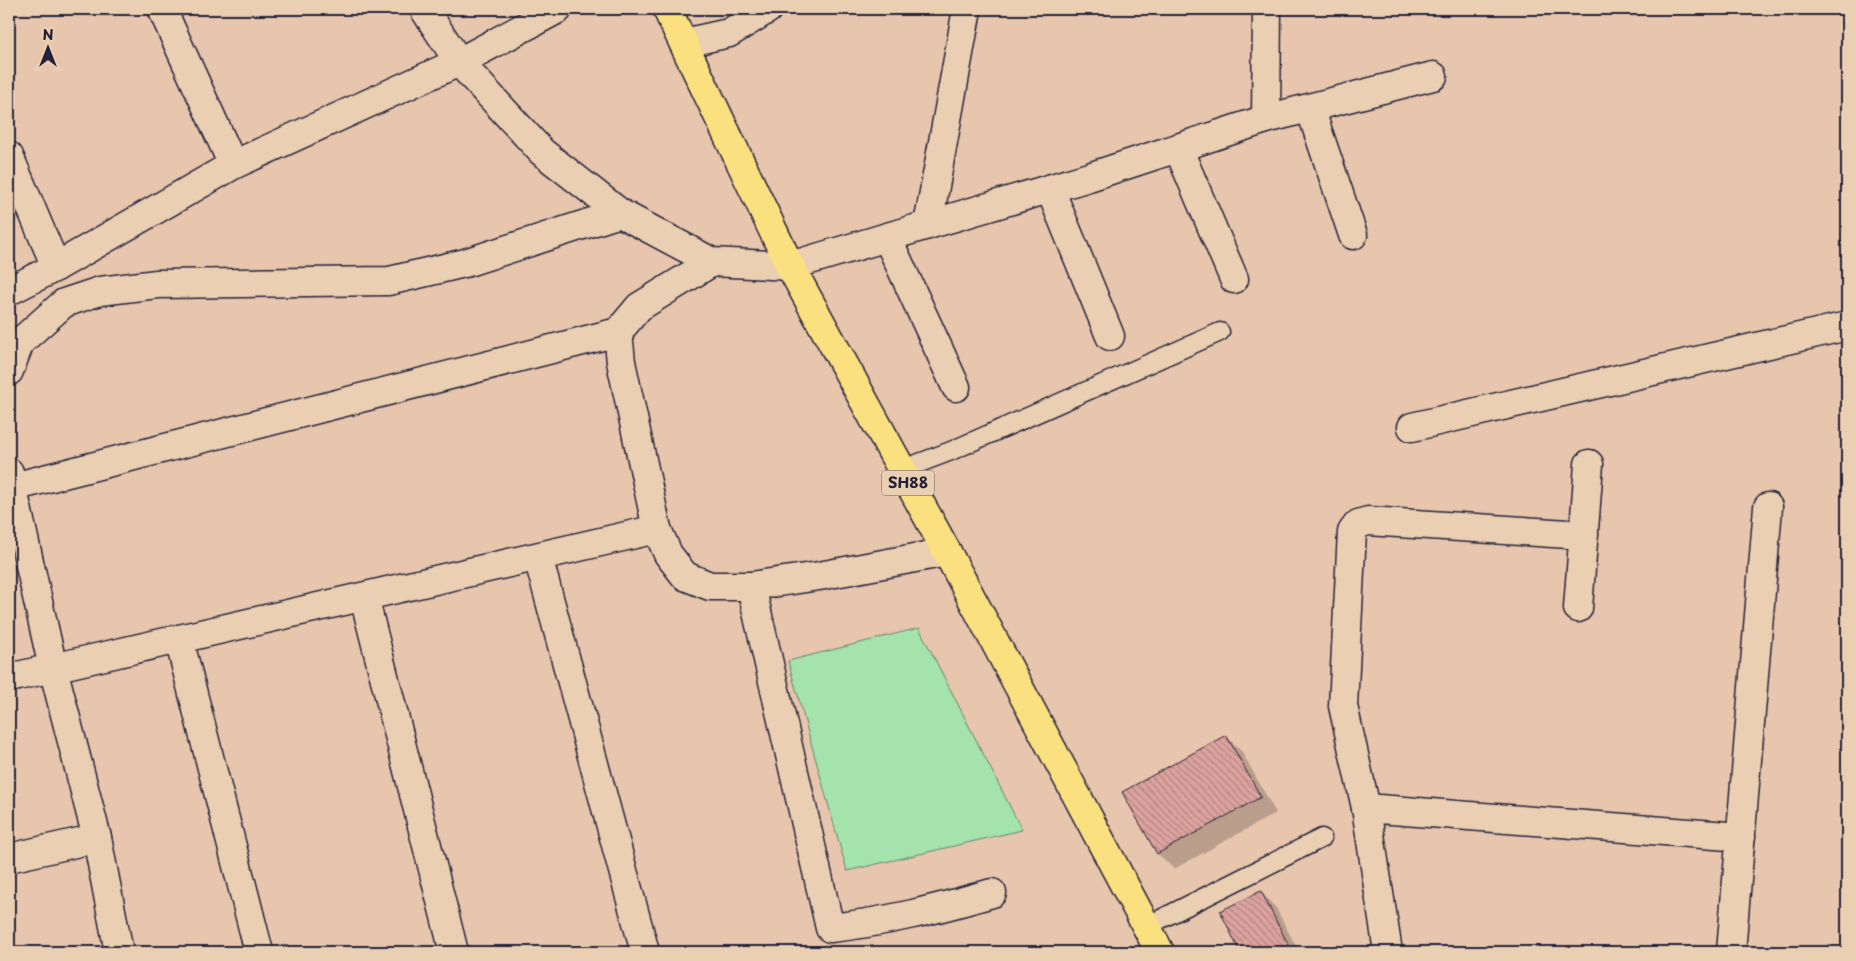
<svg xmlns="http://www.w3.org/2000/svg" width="1856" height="961" font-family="'Playpen Sans',sans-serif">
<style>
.garden{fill:#a4e3ab;stroke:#638273}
.shadow{fill:#0003}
.building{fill:url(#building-back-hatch);stroke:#22223b}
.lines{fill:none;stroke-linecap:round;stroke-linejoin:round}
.service-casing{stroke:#22223b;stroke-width:21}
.minor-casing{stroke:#22223b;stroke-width:31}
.primary-casing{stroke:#22223b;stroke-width:31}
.service{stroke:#ebcfb2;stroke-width:18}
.minor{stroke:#ebcfb2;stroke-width:28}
.primary{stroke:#fbe080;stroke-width:28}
.labels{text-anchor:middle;stroke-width:5;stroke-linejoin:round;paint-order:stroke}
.shield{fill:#ebcfb2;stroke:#5e565f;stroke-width:1}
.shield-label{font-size:15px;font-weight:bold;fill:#22223b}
</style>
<defs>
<pattern id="building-back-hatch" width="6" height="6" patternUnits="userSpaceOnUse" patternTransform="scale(1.25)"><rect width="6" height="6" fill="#dda39e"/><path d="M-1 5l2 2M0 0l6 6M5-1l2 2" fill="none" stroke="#b38482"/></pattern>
</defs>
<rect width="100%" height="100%" fill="#e8c6ae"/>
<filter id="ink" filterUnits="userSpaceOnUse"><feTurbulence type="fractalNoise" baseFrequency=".02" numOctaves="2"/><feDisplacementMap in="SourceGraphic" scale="10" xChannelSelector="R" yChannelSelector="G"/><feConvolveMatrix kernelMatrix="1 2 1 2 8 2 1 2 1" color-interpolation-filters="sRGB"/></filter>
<g filter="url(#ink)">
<path class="garden" d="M919,628L1022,830L847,871L788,661Z"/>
<g class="shadow">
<path d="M1226,736L1242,752L1276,813L1174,869L1158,854L1124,792Z"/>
<path d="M1261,892L1276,908L1299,952H1242L1221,912Z"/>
</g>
<g class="building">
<path d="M1226,735L1261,797L1157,854L1122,792Z"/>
<path d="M1261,891L1292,952H1240L1220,911Z"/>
</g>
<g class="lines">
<g class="service-casing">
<g id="service">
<path d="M901,470L951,451L1220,332"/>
<path d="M1147,926L1322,838"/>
</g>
</g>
<g class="minor-casing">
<g id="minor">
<path d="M162,9L233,165"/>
<path d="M424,9L459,62L542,152L620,213L712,262L790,266L1089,177L1266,119L1433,76"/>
<path d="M684,43L729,33L768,9"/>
<path d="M1310,108L1353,235"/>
<path d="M1266,119L1267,9"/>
<path d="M1178,148L1234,279"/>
<path d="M9,156L56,267"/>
<path d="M1050,189L1110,336"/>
<path d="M928,225L967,9"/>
<path d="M887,237L956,387"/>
<path d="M712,262L639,307L618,332L621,362L657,529L668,554L685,576L710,586H751L819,576L947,552"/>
<path d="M9,291L56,267L233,165L459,62L558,9"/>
<path d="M9,371L20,342L64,303L100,291L157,284L389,281L465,263L620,213"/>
<path d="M1412,427L1847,326"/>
<path d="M9,472L53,668L97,838L119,952"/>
<path d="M9,488L618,332"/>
<path d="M538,557L645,952"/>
<path d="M751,586L830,928C887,922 937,909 992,893"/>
<path d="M364,597L454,952"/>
<path d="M1578,608L1589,464"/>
<path d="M179,639L259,952"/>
<path d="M9,678L657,529"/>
<path d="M1366,808L1741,837"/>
<path d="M9,858L97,838"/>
<path d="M1388,952L1366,808L1343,706L1352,532L1358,524L1368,521L1584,535"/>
<path d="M1731,952L1768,507"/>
</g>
</g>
<g class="primary-casing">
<path id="primary" d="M667,9L790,266L947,552L1160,952"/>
</g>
<use href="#service" class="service"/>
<use href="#minor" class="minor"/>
<use href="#primary" class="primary"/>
</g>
</g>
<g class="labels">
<rect class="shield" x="882" y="470.5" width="52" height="25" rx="4"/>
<g class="shield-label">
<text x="908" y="488">SH88</text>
</g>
</g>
<rect width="1856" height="961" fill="none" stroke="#ebcfb2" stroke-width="30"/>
<rect x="15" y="15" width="1826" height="931" fill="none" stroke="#22223b" stroke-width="2" filter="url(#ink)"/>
<g transform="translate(48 48)" stroke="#ebcfb2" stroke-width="4" paint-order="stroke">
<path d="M0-4L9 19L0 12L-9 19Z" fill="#22223b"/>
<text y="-8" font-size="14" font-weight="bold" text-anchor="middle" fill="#22223b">N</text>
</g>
</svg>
